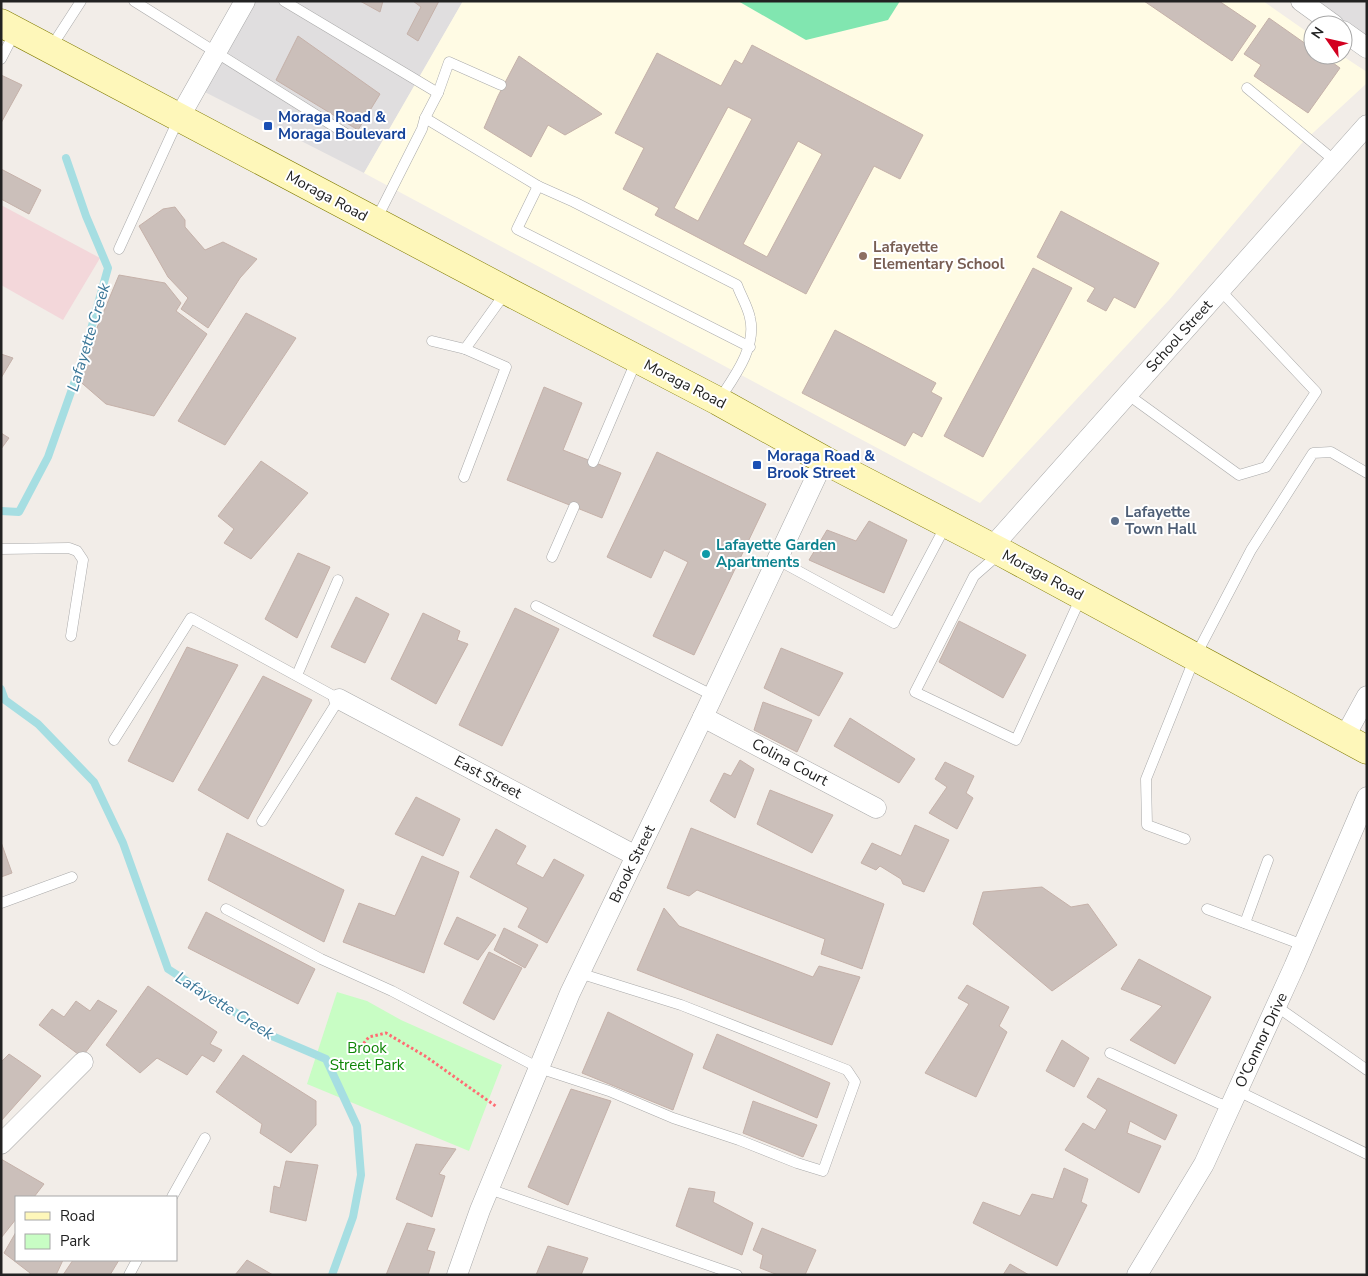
<svg xmlns="http://www.w3.org/2000/svg" width="1368" height="1276" font-family="'Nunito Sans',sans-serif">
<style>
.residential{fill:#e0dedf}
.commercial{fill:#f3d7da}
.education{fill:#fffbe4}
.park{fill:#c8fdc4}
.pitch{fill:#81e6b0}
.lines{fill:none;stroke-linecap:round;stroke-linejoin:round}
.stream{stroke:#a6dee2;stroke-width:8}
.building{fill:#cbbfba;stroke:#c5b1a9;fill-rule:evenodd}
.lane-casing{stroke:#a9a9a9;stroke-width:11}
.street-casing{stroke:#a9a9a9;stroke-width:21}
.secondary-casing{stroke:#817c00;stroke-width:29}
.path{stroke:#ff6c73;stroke-width:3;stroke-dasharray:2.5 2.5;stroke-linecap:butt}
.lane{stroke:#fff;stroke-width:10}
.street{stroke:#fff;stroke-width:20}
.secondary{stroke:#fef7ba;stroke-width:28}
.transit-dot{fill:#1a4fb4;stroke:#fff;stroke-width:2}
.education-dot{fill:#8d6e63;stroke:#fff;stroke-width:2}
.service-dot{fill:#5c6f8a;stroke:#fff;stroke-width:2}
.culture-dot{fill:#0f9aa8;stroke:#fff;stroke-width:2}
.labels{text-anchor:middle;stroke-width:4;stroke-linejoin:round;paint-order:stroke}
.transit-label{font-size:15px;font-weight:bold;fill:#164399;stroke:#fff;text-anchor:start}
.street-label{font-size:15px;fill:#222;stroke:#fff}
.education-label{font-size:15px;font-weight:bold;fill:#785e54;stroke:#fff;text-anchor:start}
.service-label{font-size:15px;font-weight:bold;fill:#4e5e75;stroke:#fff;text-anchor:start}
.culture-label{font-size:15px;font-weight:bold;fill:#0d838f;stroke:#fff;text-anchor:start}
.park-label{font-size:15px;fill:#0d8505;stroke:#fff}
.water-label{font-size:16px;font-style:italic;fill:#3b7798;stroke:#fff}
</style>
<rect width="100%" height="100%" fill="#f2ede8"/>
<g class="residential">
<path d="M242,1H463L364,173L189,84Z"/>
<path d="M1290,1H1367V51L1327,25Z"/>
</g>
<path class="commercial" d="M1,205L100,258L63,320L1,285Z"/>
<path class="education" d="M463,1H1263L1313,36V55H1341L1367,72V83L1301,144L1169,300L980,503L364,173Z"/>
<path class="park" d="M337,992L367,1001L401,1020L502,1065L469,1151L307,1084Z"/>
<path class="pitch" d="M738,1H900L888,20L806,40Z"/>
<g class="lines">
<g class="stream">
<path d="M1,511L19,512L48,457L83,358L108,268L86,216L66,158"/>
<path d="M1,689L5,700L38,724L94,782L123,843L168,969L272,1036L326,1059L357,1126L361,1175L353,1217L332,1275"/>
</g>
</g>
<g class="building">
<path d="M360,1H383L380,12Z"/>
<path d="M413,1H439L418,41L407,34L421,7Z"/>
<path d="M1144,1H1219L1256,26L1232,61Z"/>
<path d="M1269,18L1313,49V55H1322L1340,68L1308,113L1254,76L1261,65L1244,54Z"/>
<path d="M298,36L380,94L358,130L276,80Z"/>
<path d="M752,45L923,135L900,179L874,166L806,294L655,215L659,208L623,189L644,148L615,133L657,53L721,86L735,60L742,64ZM728,107L752,119L698,221L674,208ZM798,141L822,154L767,257L743,244Z"/>
<path d="M519,56L602,114L565,135L548,125L531,157L484,128L498,96Z"/>
<path d="M1,75L22,85L1,123Z"/>
<path d="M1,169L41,190L29,214L1,199Z"/>
<path d="M175,207L185,220V227L205,250L223,242L257,259L240,278L208,328L181,309L188,298L168,277L139,226L163,209Z"/>
<path d="M1061,211L1159,263L1135,308L1114,297L1106,311L1087,301L1095,288L1037,257Z"/>
<path d="M1033,268L1072,288L983,457L944,436Z"/>
<path d="M119,275L165,283L181,303L176,311L207,334L154,416L106,404L76,378Z"/>
<path d="M246,313L296,338L225,445L178,421Z"/>
<path d="M835,330L936,383L931,392L942,398L922,437L913,432L905,446L802,393Z"/>
<path d="M1,354L13,358L1,378Z"/>
<path d="M544,387L582,403L563,450L621,473L602,518L507,480Z"/>
<path d="M1,433L9,438L1,449Z"/>
<path d="M657,452L766,504L694,655L653,636L688,562L664,550L651,578L607,557Z"/>
<path d="M261,461L308,493L251,559L224,543L234,529L218,516Z"/>
<path d="M869,521L907,540L884,593L809,560L827,530L856,541Z"/>
<path d="M298,553L330,567L297,638L265,619Z"/>
<path d="M356,597L389,614L365,663L331,647Z"/>
<path d="M515,608L559,629L502,746L459,725Z"/>
<path d="M423,613L460,631L457,640L468,644L436,704L391,679Z"/>
<path d="M959,621L1026,655L1003,698L939,662Z"/>
<path d="M187,647L238,665L173,782L128,761Z"/>
<path d="M781,648L843,673L819,716L764,688Z"/>
<path d="M263,676L312,700L248,819L198,790Z"/>
<path d="M763,702L812,720L797,752L754,730Z"/>
<path d="M850,718L915,759L899,783L834,746Z"/>
<path d="M740,760L754,769L735,818L710,801L724,773L731,776Z"/>
<path d="M945,762L974,776L966,793L973,798L957,829L929,813L947,787L935,779Z"/>
<path d="M770,790L833,815L812,853L757,824Z"/>
<path d="M416,797L460,819L443,856L395,834Z"/>
<path d="M915,825L949,840L924,892L903,884L901,879L880,866L876,870L861,863L872,843L901,856Z"/>
<path d="M691,828L884,904L862,969L821,954L825,939L697,890L689,896L667,888Z"/>
<path d="M496,829L526,846L516,864L543,878L554,859L584,875L547,943L518,927L528,908L470,877Z"/>
<path d="M227,833L344,890L324,942L208,880Z"/>
<path d="M1,842L12,873L1,877Z"/>
<path d="M422,856L459,872L424,973L343,942L359,903L395,916Z"/>
<path d="M1042,887L1071,907L1088,904L1117,945L1052,991L973,924L983,892Z"/>
<path d="M664,908L679,926L813,977L819,966L860,977L832,1045L637,970Z"/>
<path d="M206,912L315,969L298,1004L188,948Z"/>
<path d="M457,917L496,935L478,960L444,944Z"/>
<path d="M504,928L538,945L525,968L494,950Z"/>
<path d="M489,952L522,968L494,1020L463,1003Z"/>
<path d="M1139,959L1211,997L1175,1064L1130,1040L1162,1006L1121,989Z"/>
<path d="M967,985L1009,1007L999,1026L1007,1032L976,1097L925,1073L969,1004L958,998Z"/>
<path d="M148,986L217,1032L210,1044L222,1050L214,1062L202,1055L187,1075L157,1058L140,1073L106,1045Z"/>
<path d="M98,1000L117,1011L82,1057L39,1025L52,1009L64,1017L76,1001L90,1011Z"/>
<path d="M608,1012L693,1054L673,1110L582,1073Z"/>
<path d="M717,1034L830,1083L817,1118L703,1068Z"/>
<path d="M1062,1040L1089,1058L1074,1087L1046,1071Z"/>
<path d="M9,1054L41,1076L1,1121V1062Z"/>
<path d="M243,1055L316,1101V1125L291,1153L260,1133L262,1124L216,1092Z"/>
<path d="M1098,1078L1177,1115L1165,1140L1130,1121L1127,1133L1161,1146L1139,1193L1065,1150L1083,1123L1095,1130L1107,1110L1087,1097Z"/>
<path d="M571,1089L611,1101L568,1205L528,1187Z"/>
<path d="M753,1101L817,1125L803,1157L743,1133Z"/>
<path d="M416,1144L456,1149L439,1174L445,1176L432,1217L396,1199Z"/>
<path d="M1,1159L44,1184L34,1197H16V1219L1,1238Z"/>
<path d="M286,1161L318,1165L306,1221L270,1212L274,1186L280,1188Z"/>
<path d="M1064,1168L1088,1179L1081,1202L1087,1205L1057,1266L973,1223L983,1202L1020,1216L1032,1194L1053,1199Z"/>
<path d="M689,1188L715,1192L713,1202L753,1223L742,1255L676,1226Z"/>
<path d="M407,1223L435,1229L427,1250L435,1252L428,1275H386Z"/>
<path d="M762,1228L816,1250L805,1275H778L760,1268L763,1255L753,1250Z"/>
<path d="M16,1232V1260H63L56,1275H30V1273L4,1253Z"/>
<path d="M548,1246L588,1258L581,1275H536Z"/>
<path d="M73,1260H119L110,1275H63Z"/>
<path d="M247,1260L273,1275H235Z"/>
<path d="M1010,1264L1029,1275H1003Z"/>
</g>
<g class="lines">
<g class="lane-casing">
<g id="lane">
<path d="M134,1L348,135"/>
<path d="M284,1L438,93"/>
<path d="M50,49L81,1"/>
<path d="M1,59L15,32"/>
<path d="M1247,88L1335,161"/>
<path d="M425,118L538,186L574,202L737,285C741,296 748,307 750,318C757,347 734,377 719,400"/>
<path d="M538,186L517,229L750,347"/>
<path d="M376,220L422,129L425,118L438,93L449,62L501,85"/>
<path d="M119,249L179,118"/>
<path d="M432,341L465,349"/>
<path d="M1127,394L1239,475L1266,467L1316,392L1220,290"/>
<path d="M593,462L637,359"/>
<path d="M464,477L506,367L465,349L506,292"/>
<path d="M1,549L69,548L77,551L83,560L71,636"/>
<path d="M999,554L974,576L915,692L1016,740L1081,597"/>
<path d="M552,557L574,507"/>
<path d="M776,559L894,623L946,525"/>
<path d="M536,606L712,695"/>
<path d="M297,675L338,580"/>
<path d="M114,740L191,618L339,699L262,821"/>
<path d="M1185,839L1147,825L1146,779L1195,657L1251,550L1313,453L1331,452L1367,473"/>
<path d="M1,903L72,877"/>
<path d="M226,909L321,959L392,991L539,1068L609,1091L673,1118L739,1140L797,1163L823,1171L855,1082L847,1070L681,1005L579,973"/>
<path d="M1207,909L1303,945"/>
<path d="M1245,923L1268,860"/>
<path d="M1276,1006L1367,1070"/>
<path d="M1110,1053L1218,1103L1230,1107"/>
<path d="M1238,1091L1367,1154"/>
<path d="M489,1189L737,1275"/>
<path d="M172,1197L205,1138"/>
<path d="M129,1275L137,1260"/>
</g>
</g>
<g class="street-casing">
<g id="street">
<path d="M1301,1L1334,25"/>
<path d="M1343,31L1367,48"/>
<path d="M179,118L245,1"/>
<path d="M991,548L1367,125"/>
<path d="M339,699L636,856"/>
<path d="M703,717L876,808"/>
<path d="M1344,738L1367,696"/>
<path d="M1,1144L83,1062"/>
<path d="M457,1275L480,1210L570,993L703,717L824,460"/>
<path d="M1137,1275L1204,1164L1294,967L1367,797"/>
</g>
</g>
<g class="secondary-casing">
<path id="secondary" d="M1,23L507,291L718,401L824,460L1001,552L1367,750"/>
</g>
<path class="path" d="M357,1051L369,1037L386,1033L425,1056L497,1107"/>
<use href="#lane" class="lane"/>
<use href="#street" class="street"/>
<use href="#secondary" class="secondary"/>
</g>
<g class="transit-dot">
<rect x="263" y="121" width="10" height="10" rx="2.5"/>
<rect x="752" y="460" width="10" height="10" rx="2.5"/>
</g>
<circle class="education-dot" cx="863" cy="256" r="5"/>
<circle class="service-dot" cx="1115" cy="521" r="5"/>
<circle class="culture-dot" cx="706" cy="554" r="5"/>
<g class="labels">
<g class="transit-label">
<text x="278" y="122">Moraga Road &amp;<tspan x="278" dy="17">Moraga Boulevard</tspan></text>
<text x="767" y="461">Moraga Road &amp;<tspan x="767" dy="17">Brook Street</tspan></text>
</g>
<g class="street-label">
<text transform="translate(327 196) rotate(28)" y="5">Moraga Road</text>
<text transform="translate(1179 336) rotate(-48)" y="5">School Street</text>
<text transform="translate(685 384) rotate(27)" y="5">Moraga Road</text>
<text transform="translate(1043 575) rotate(28)" y="5">Moraga Road</text>
<text transform="translate(790 762) rotate(28)" y="5">Colina Court</text>
<text transform="translate(488 777) rotate(28)" y="5">East Street</text>
<text transform="translate(632 864) rotate(-64)" y="5">Brook Street</text>
<text transform="translate(1261 1040) rotate(-65)" y="5">O'Connor Drive</text>
</g>
<g class="education-label">
<text x="873" y="252">Lafayette<tspan x="873" dy="17">Elementary School</tspan></text>
</g>
<g class="service-label">
<text x="1125" y="517">Lafayette<tspan x="1125" dy="17">Town Hall</tspan></text>
</g>
<g class="culture-label">
<text x="716" y="550">Lafayette Garden<tspan x="716" dy="17">Apartments</tspan></text>
</g>
<g class="park-label">
<text x="367" y="1053">Brook<tspan x="367" dy="17">Street Park</tspan></text>
</g>
<g class="water-label">
<text transform="translate(88 337) rotate(-73)" y="6">Lafayette Creek</text>
<text transform="translate(225 1005) rotate(32)" y="6">Lafayette Creek</text>
</g>
</g>
<rect width="1368" height="1276" fill="none" stroke="#222222" stroke-width="5"/>
<rect x="15" y="1196" width="162" height="65" fill="#ffffff" stroke="#a7a7a7"/>
<rect x="25" y="1212" width="25" height="8" fill="#fef7ba" stroke="#a7a7a7"/>
<text x="60" y="1221" font-size="15" fill="#222222">Road</text>
<rect x="25" y="1234" width="25" height="15" fill="#c8fdc4" stroke="#a7a7a7"/>
<text x="60" y="1246" font-size="15" fill="#222222">Park</text>
<g transform="translate(1328 40) rotate(304)"><circle r="24" fill="#ffffff" stroke="#a7a7a7"/>
<path d="M0-4L9 19L0 12L-9 19Z" fill="#d30020"/>
<text y="-8" font-size="14" font-weight="bold" text-anchor="middle" fill="#222222">N</text>
</g>
</svg>
